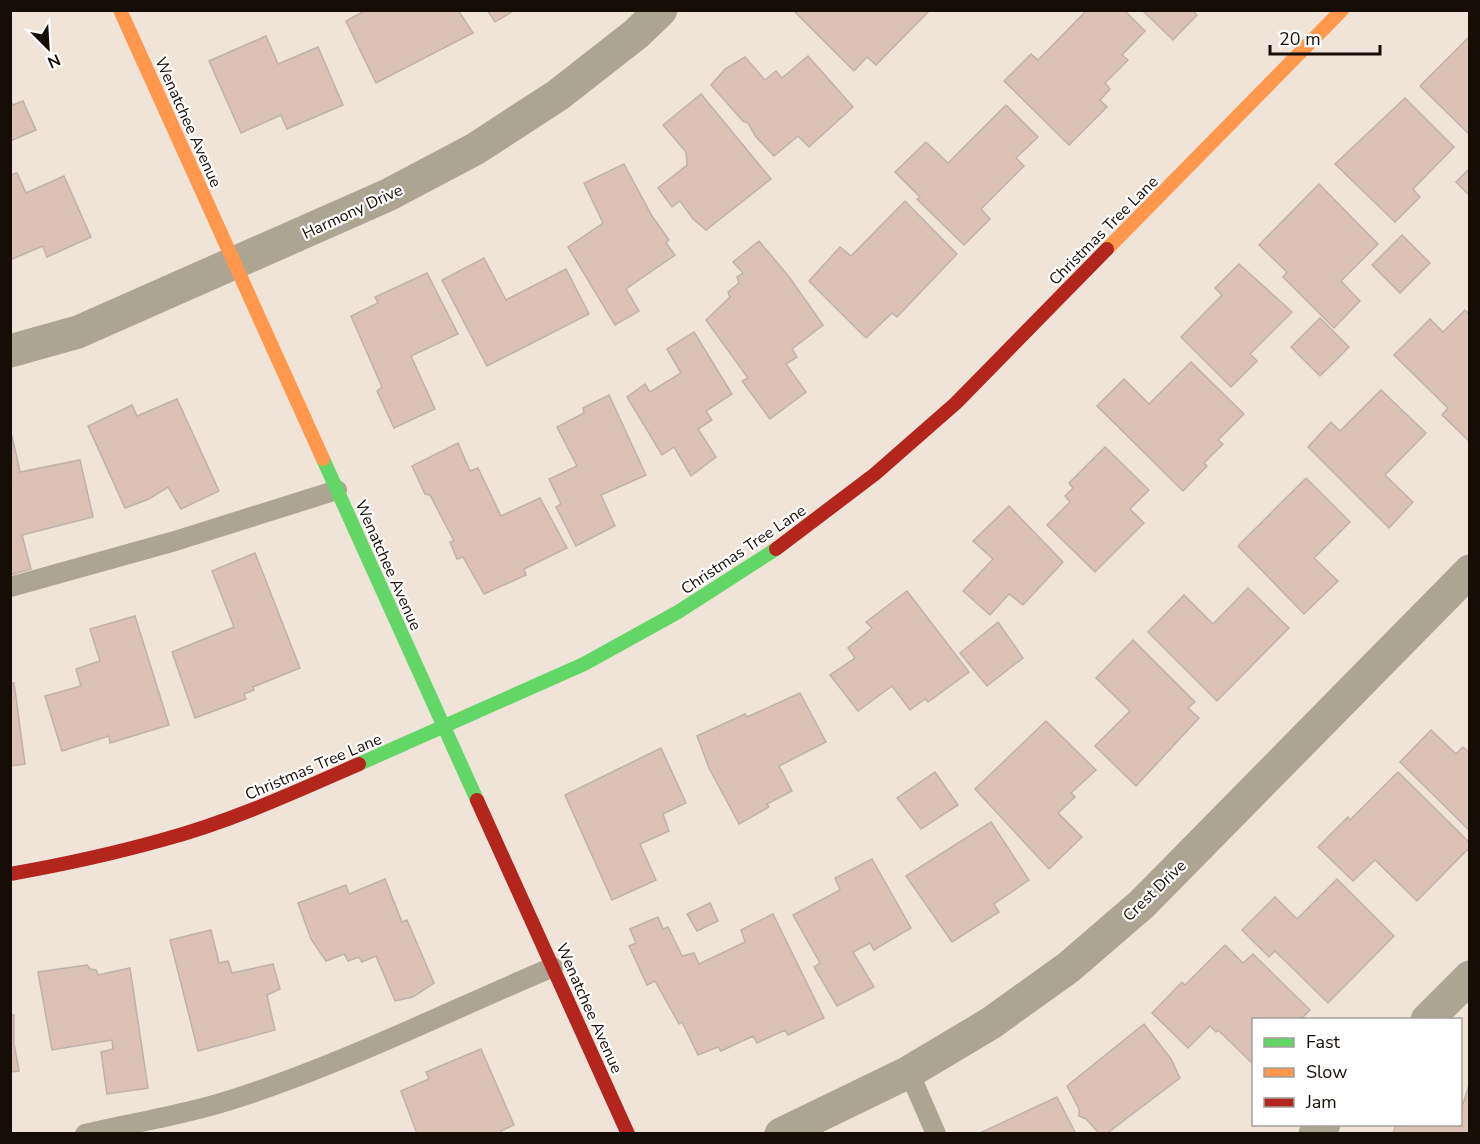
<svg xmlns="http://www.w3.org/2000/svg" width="1480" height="1144" font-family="'Nunito Sans',sans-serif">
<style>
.building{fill:#dbc1b6;stroke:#beb2aa;stroke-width:1.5}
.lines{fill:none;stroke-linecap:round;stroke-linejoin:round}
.lane{stroke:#ada593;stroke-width:20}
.street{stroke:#ada593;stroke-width:33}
.fast{stroke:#63d668;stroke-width:14}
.slow{stroke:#ff974d;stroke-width:14}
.jam{stroke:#b3261e;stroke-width:14}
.labels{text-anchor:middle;stroke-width:4.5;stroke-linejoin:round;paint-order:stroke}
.street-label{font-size:16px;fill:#160d04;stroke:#fff}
</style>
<rect width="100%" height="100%" fill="#f0e4d8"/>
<g class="building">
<path d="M366,10H458L473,33L376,83L346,21Z"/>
<path d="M487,10H515L495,22Z"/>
<path d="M793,10H930L876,65L867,57L854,71Z"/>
<path d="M1087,10H1124L1145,31L1122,55L1128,60L1105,83L1110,89L1100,100L1107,107L1069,145L1004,81L1031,54L1038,60Z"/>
<path d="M1142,10H1192L1197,15L1173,40Z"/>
<path d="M266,36L278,64L318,47L343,105L287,129L281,115L241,133L209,61Z"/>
<path d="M1470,36V135L1420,86Z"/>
<path d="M808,56L853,107L809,147L798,136L774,156L756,137L748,123L743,121L711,85L725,69L745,57L765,80L776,71L782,78Z"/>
<path d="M701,94L771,179L706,230L693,219L680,201L672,207L658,188L687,165L686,152L663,125Z"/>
<path d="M1405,98L1454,147L1413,189L1420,197L1395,222L1335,164Z"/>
<path d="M10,100L13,105L23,101L36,130L10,141Z"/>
<path d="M1006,105L1038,137L1016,158L1024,166L981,209L990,219L964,245L917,199L920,197L895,172L926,142L948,163Z"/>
<path d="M624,164L652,216L669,240L666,243L675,255L626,289L639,311L615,325L568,247L603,223L584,183Z"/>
<path d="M1470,168V196L1456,182Z"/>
<path d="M17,173L26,193L64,176L91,237L47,257L43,246L10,260V175Z"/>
<path d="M1319,184L1378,244L1341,281L1360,301L1334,328L1283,277L1287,272L1259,245Z"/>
<path d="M905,201L957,254L897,317L892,313L866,338L809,281L840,247L851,256Z"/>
<path d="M1402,235L1430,263L1400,293L1372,265Z"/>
<path d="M759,241L790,278L823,325L792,349L797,357L786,364L806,392L770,419L742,381L748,378L706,320L730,297L728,292L739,283L737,277L743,273L733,262Z"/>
<path d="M484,258L506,300L566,269L589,314L487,366L442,280Z"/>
<path d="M1239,264L1292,312L1250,354L1257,361L1231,387L1181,337L1222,295L1215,288Z"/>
<path d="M427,273L458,334L411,356L435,409L394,428L377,391L382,387L351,316L378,303L375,297Z"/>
<path d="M1465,310L1470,315V442L1442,415L1448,408L1394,355L1430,319L1443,332Z"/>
<path d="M1320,318L1349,347L1320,376L1291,347Z"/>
<path d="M694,332L732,394L706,411L712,420L698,429L716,457L691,476L674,447L662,455L627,397L645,384L650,392L681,373L667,349Z"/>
<path d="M1191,362L1244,414L1218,440L1223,444L1204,463L1207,466L1183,491L1097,406L1124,379L1149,404Z"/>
<path d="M1381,390L1426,433L1385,475L1413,502L1389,528L1308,447L1331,422L1340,431Z"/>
<path d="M609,395L646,475L601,495L615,526L576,546L556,507L561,504L549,479L577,466L557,427L584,413L583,408Z"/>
<path d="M177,399L219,491L181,509L168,487L149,499L125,508L88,426L132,405L137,416Z"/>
<path d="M12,436L20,472L80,460L93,517L22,535L31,569L10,575Z"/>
<path d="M458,443L470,471L478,468L501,516L540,498L567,548L524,569L526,575L484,594L463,557L457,559L450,542L454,541L430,495L425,494L412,466Z"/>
<path d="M1105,447L1149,490L1130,509L1144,523L1095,572L1047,525L1070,502L1065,496L1073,488L1069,483Z"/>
<path d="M1306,478L1350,522L1314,558L1338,581L1304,614L1238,546Z"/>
<path d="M1009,506L1063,562L1023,605L1009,594L990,615L963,591L993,559L973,541Z"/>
<path d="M255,553L300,668L253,687L254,690L244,694L246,699L195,718L172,652L234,627L212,571Z"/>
<path d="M1248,588L1289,628L1217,701L1148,632L1184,595L1213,624Z"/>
<path d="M907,591L969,672L928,702L925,699L910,710L892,686L858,711L830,675L855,658L848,648L872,628L866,622Z"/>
<path d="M135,616L169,725L110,743L109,736L62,751L45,696L81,686L76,669L100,661L90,629Z"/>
<path d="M998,622L1023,658L987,686L960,653Z"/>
<path d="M1133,640L1195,702L1188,708L1199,718L1136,786L1095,746L1130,711L1096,678Z"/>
<path d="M10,683H14L25,764L10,766Z"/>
<path d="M800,693L826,742L779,766L792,791L767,804L769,807L739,824L709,768L697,736L745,714L747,717Z"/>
<path d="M1046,721L1096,770L1071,793L1075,797L1058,813L1082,837L1049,869L975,789Z"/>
<path d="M1431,730L1456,754L1463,747L1470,753V831L1400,762Z"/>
<path d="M661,748L686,803L663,814L669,831L640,844L656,880L612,900L565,795Z"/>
<path d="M935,772L958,805L921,829L897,798Z"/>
<path d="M1398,772L1470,843V847L1417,901L1375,860L1353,881L1318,847L1348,817L1350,820Z"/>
<path d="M991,822L1029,880L994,904L999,912L952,942L906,876Z"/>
<path d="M872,859L911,928L874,950L870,943L853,952L874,987L837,1006L814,967L820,963L793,915L840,890L835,878Z"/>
<path d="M385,879L402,922L407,920L434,983L413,997L395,1001L376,956L362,962L359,957L348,961L344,954L326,961L311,939L298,903L346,885L349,894Z"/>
<path d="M1337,879L1394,936L1328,1003L1275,951L1269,957L1242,930L1275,897L1297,919Z"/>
<path d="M710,903L718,921L697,931L687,914Z"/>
<path d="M773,914L824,1018L788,1035L785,1030L757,1043L753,1036L721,1051L718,1047L698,1055L682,1022L679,1024L655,981L647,985L629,946L636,943L630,929L658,917L663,929L668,927L682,956L694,953L699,964L745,942L741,930Z"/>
<path d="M211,930L219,963L228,961L232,973L273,964L280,989L267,995L275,1030L198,1051L170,940Z"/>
<path d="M1225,945L1243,963L1253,954L1310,1010L1300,1020H1254V1065L1218,1030L1216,1032L1210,1026L1188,1048L1152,1013L1182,982L1185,985Z"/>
<path d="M87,965L90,969L96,970L98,975L130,968L148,1088L107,1094L101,1052L113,1049L112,1040L52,1050L38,972Z"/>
<path d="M10,1015H14V1044L19,1071L10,1072Z"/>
<path d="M1144,1024L1171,1059L1180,1078L1106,1134H1100L1086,1119L1079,1116V1109L1067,1086Z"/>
<path d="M481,1049L514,1125L501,1131L502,1134H417L401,1091L429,1079L426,1072Z"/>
<path d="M1470,1082V1134H1393L1396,1124H1460V1103L1463,1104Z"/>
<path d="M1057,1097L1076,1134H978Z"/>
</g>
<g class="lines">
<g class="lane">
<path d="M10,587L175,541L337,490"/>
<path d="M909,1072L936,1134"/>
<path d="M85,1134C137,1122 189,1114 240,1097C347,1062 449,1011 553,967"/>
</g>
<g class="street">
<path d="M10,351L78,332L388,195L475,149L558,95L636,34L661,10"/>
<path d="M1427,1020L1470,977"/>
<path d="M781,1134L909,1072L991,1023L1069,967L1142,904L1470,571"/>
<path d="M1315,1134L1324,1124"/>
</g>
<g class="fast">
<path d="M323,459L477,800"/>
<path d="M359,764L584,664L678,612L776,549"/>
</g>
<g class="slow">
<path d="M120,10L323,459"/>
<path d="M1107,249L1342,10"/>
</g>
<g class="jam">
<path d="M776,549L875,474L956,403L1107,249"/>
<path d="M477,800L628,1134"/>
<path d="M10,874C61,865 112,854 162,840C230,822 295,792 359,764"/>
</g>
</g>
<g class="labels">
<g class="street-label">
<text transform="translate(189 122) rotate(66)" y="6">Wenatchee Avenue</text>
<text transform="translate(352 211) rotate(-25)" y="6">Harmony Drive</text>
<text transform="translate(1103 230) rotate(-45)" y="6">Christmas Tree Lane</text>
<text transform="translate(743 549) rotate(-34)" y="6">Christmas Tree Lane</text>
<text transform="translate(389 565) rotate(66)" y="6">Wenatchee Avenue</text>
<text transform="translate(313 766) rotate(-23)" y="6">Christmas Tree Lane</text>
<text transform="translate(1154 890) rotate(-44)" y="6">Crest Drive</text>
<text transform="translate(590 1008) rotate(66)" y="6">Wenatchee Avenue</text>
</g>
</g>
<rect width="1480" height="1144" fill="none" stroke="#160d04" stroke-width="24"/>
<rect x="1252" y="1018" width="210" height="108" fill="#ffffff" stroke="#a29e9b" stroke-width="1.5"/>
<rect x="1264" y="1038" width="30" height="9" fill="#63d668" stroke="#a29e9b" stroke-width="1.5"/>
<text x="1306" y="1048" font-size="18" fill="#160d04">Fast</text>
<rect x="1264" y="1068" width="30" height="9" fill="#ff974d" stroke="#a29e9b" stroke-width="1.5"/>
<text x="1306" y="1078" font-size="18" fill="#160d04">Slow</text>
<rect x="1264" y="1098" width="30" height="9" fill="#b3261e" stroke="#a29e9b" stroke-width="1.5"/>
<text x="1306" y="1108" font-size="18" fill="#160d04">Jam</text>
<g transform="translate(48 48) rotate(156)" stroke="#ffffff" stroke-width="4.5" paint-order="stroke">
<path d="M0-4.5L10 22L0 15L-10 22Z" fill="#160d04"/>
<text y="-9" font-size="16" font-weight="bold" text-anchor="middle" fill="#160d04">N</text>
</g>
<path d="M1270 45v9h110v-9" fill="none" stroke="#160d04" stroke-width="3"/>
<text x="1279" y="45" font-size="18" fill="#160d04" stroke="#ffffff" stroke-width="4.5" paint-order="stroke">20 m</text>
</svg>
